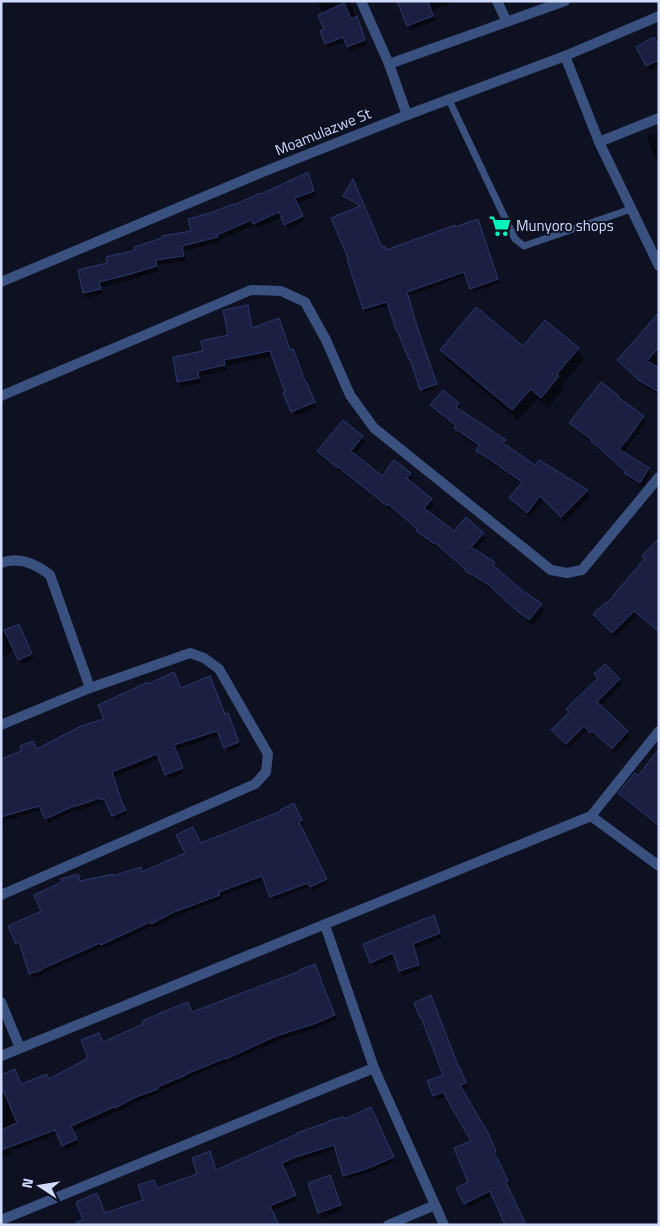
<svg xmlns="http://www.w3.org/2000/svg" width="660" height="1226" font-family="'Titillium Web',sans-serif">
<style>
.shadow{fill:#0007}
.building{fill:#1b2042;stroke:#2d376d}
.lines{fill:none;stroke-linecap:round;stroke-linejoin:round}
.service{stroke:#3a507f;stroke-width:7}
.minor{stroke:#3a507f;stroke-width:10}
.tertiary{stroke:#3a507f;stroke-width:10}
.labels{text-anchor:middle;stroke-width:4;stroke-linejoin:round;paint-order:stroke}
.street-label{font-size:15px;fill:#d0dbfe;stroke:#0e1122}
.poi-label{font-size:15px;fill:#d0dbfe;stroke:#0e1122;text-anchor:start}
</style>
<rect width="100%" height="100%" fill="#0e1122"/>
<g class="shadow">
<path d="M317,1H349L356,18L359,22L367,45L350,51L346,41L328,48L326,44V30L323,14Z"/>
<path d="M405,1H459L431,11L435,21L411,30L400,4Z"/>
<path d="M659,37V66L650,71L638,47Z"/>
<path d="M659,132V159L657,160L652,151L647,136Z"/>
<path d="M310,179L316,196L297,203L305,221L288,229L282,217L257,228L255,225L219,240L220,242L184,251L186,261L158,265L159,271L134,279L101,287L103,294L87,298L84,293L79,271L108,264L137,251L192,232L233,207Z"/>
<path d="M353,182L382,248L386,251L455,229L479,224L499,283L473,292L466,275L408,296L419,333L438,388L423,393L389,305L366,312L364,309L348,260L360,207L346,199L344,196Z"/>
<path d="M247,306L250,311L253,329L279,320L281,325L291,351L293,350L296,355L316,408L295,416L292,411L273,356L226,366L227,370L200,376L201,383L182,387L179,382L174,358L204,352L230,336Z"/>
<path d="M659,321V395L642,385L621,365L618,360Z"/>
<path d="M523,348L578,349L584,359L562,385L564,388L548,408L537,399L518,420L448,361L442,350Z"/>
<path d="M620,400L643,417L646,422L623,453L648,469L651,474L643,487L628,478L626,472L596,447L594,444L574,428L571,423Z"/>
<path d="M458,404L461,409L460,411L505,441L508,446L507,447L535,467L587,491L590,496L565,522L544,500L530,517L513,504L510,498L522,484L504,472L502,470L480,456L477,451L479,447L458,434L456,428L435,411L432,406Z"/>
<path d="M362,437L365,442L354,455L382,477L410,474L413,479L411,482L431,500L434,505L427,512L455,533L483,534L485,539L475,551L494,563L497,568L525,595L541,605L544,610L533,625L517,613L493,590L470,576L468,573L438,547L437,548L420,536L417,530L391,508L390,510L341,471L340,472L321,456L318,451Z"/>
<path d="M659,546V633L638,615L615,637L597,619L595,614L608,605L646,559L644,556Z"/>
<path d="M18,626L34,659L22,664L15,651L1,657V633Z"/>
<path d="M596,675L619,679L622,684L600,706L628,732L630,737L615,753L595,735L593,736L587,730L569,748L556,735L553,730L598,679Z"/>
<path d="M148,685L181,689L226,715L230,719L241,746L228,752L220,735L175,750L184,773L169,779L160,758L114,777L123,806L127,814L116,820L107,803L104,804L103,802L78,811L77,809L48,823L42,810L4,821L6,825L1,827V760L37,750L106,720Z"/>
<path d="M639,778L659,826L658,827L623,798L620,793Z"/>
<path d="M296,809L304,824L300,826L328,883L313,891L311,886L274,900L265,880L220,896L221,899L177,916L154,928L153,926L104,948L103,947L43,973L44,974L32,978L21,946L19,947L17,943L43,911L80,883L113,878L140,868L143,873L187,854L201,845Z"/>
<path d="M436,921L442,938L414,949L420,970L403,975L396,957L374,967L372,962Z"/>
<path d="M317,969L324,985L322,986L337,1019L316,1028L279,1040L229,1062V1061L187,1078V1079L159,1092V1093L138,1101L118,1112V1111L73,1131L78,1144L65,1150L58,1134L11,1151L12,1154L1,1159V1077L21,1086L49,1080L90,1059L103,1043Z"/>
<path d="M415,1004L462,1074L468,1088L462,1090L490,1139L497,1156L495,1157L510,1186L468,1208L458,1188L470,1182L473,1141L446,1096L437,1100L434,1096L429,1082L444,1076L423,1021Z"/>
<path d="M373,1113L395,1161L372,1171L347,1179L345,1175L337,1149L299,1161L284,1168L297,1200L271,1211L105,1214L145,1201L157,1189L199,1175L210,1153L217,1171L345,1121Z"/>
<path d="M332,1181L342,1210L322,1218L320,1213L309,1183Z"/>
</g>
<g class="building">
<path d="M397,1H428L433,16L407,26Z"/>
<path d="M344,3L351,19L357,16L365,40L347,47L343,37L325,44L320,31L324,29L318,15Z"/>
<path d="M654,37L659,46V60L646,66L636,47Z"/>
<path d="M308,172L314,191L295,198L303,216L284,225L279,212L253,224L251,220L217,235L218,237L182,246L184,256L156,260L157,266L131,274L99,282L101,289L83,293L78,270L107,263L106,257L135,250L134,247L162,238V236L191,231L188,219L210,213L233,204L234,205L260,193L261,194Z"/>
<path d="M353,179L382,247L385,246L386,250L455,225V227L478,219L498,279L470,289L464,272L407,292L419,333V332L437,384L420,390L410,359L409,360L397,330H396L387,302L363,309L347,259L348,258L331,218L360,206L343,196Z"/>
<path d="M248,305L252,328L279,318L290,350L293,349L306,383H307L315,402L291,412L283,393L285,392L270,351L224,360L225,365L198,371L199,378L177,382L173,357L203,351L201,341L228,335L223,310Z"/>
<path d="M476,307L523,346L545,320L579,348L557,374L559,376L541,398L531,389L512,410L440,350Z"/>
<path d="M659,312V347L647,361L659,368V392L638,380L617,360L636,339Z"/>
<path d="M601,382L619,396L618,397L644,416L627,440L619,449L649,468L640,483L624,473L625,471L591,441L592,440L569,423Z"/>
<path d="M443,390L459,403L456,407L506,440L503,443L535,465L539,460L588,490L561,517L540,496L527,513L509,498L522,482L500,467V466L476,451L479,445L454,428L456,426L430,405Z"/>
<path d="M343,420L363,436L351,451L382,476L394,460L411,473L407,478L432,499L424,508L454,531L466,517L484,533L471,547L495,562L493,565L525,593V592L542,604L529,620L513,608L489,585L465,571L466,570L435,543L434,544L416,531L417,529L388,504L387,506L338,467L337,468L317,451Z"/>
<path d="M659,538V632L634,611L612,633L593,614L606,602L607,603L645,558L642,556Z"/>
<path d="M19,624L32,654L18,660L4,630Z"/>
<path d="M605,664L620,679L597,702L628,731L612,749L592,731L590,733L584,726L566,744L551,730L569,712L566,709L598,678L594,674Z"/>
<path d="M174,672L181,688L210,676L225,714L228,713L239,742L224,748L217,731L174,745L183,768L165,775L157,754L112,772L121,800L126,810L112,816L104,799L101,800L100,798L74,807V806L45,819L39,806L1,817V759L21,751L20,746L33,741L37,749L81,726L104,719L98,705L148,682V684Z"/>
<path d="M659,749V826L618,793L635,773L638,776Z"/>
<path d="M294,803L302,820L299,822L327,879L310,887L308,883L270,897L262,876L219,892L220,895L174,912L151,924L150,922L101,945L100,943L42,969V970L29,974L19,942L16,944L8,926L41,911L34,895L62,882L61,879L78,874L80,881L113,874V876L141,867L142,872L185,853L176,835L193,827L201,843L281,811L280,810Z"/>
<path d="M434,915L440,933L413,944L419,965L399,971L393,953L370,963L363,944Z"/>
<path d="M315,964L322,981H321L335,1015L314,1024L276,1036L226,1059V1058L186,1074V1075L157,1087L158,1089L136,1097L115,1108L114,1107L71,1126L77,1139L62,1146L55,1130L1,1150V1130L17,1123L1,1085V1075L15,1069L21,1084L47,1074L49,1079L88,1058L81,1040L99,1033L103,1042L143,1024L142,1021L170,1009L188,1002L192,1012L300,971L299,970Z"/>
<path d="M431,995L459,1068H460L466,1083L460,1085L488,1133L496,1151L494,1152L508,1181L506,1182L526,1225H505L490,1191L464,1204L456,1188L468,1182L454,1148L471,1141L443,1092L433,1096L427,1081L443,1075L421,1017L420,1018L414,1003Z"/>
<path d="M371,1107L394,1157L369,1168L343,1176L334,1145L296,1157L282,1163L296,1195L270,1206L279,1225H77L76,1222L83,1220L76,1202L97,1193L105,1213L143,1200L138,1185L154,1180L157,1188L197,1174L192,1158L210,1151L216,1170L297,1134V1133L328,1122V1121L344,1117L345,1119Z"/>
<path d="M330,1175L341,1205L318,1213L308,1183Z"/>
</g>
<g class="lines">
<path class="service" d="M449,100L515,239L524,246L631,209"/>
<g class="minor">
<path d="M361,1L389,64L407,115"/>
<path d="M497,1L507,22"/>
<path d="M565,56L599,142L659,266"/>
<path d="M389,64L565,1"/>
<path d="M599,142L659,118"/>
<path d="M1,396L251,290L281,291L305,302L326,340L350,395L374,428L551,570L567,573L582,570L659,477"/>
<path d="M1,563C19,556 36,564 50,575L90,688"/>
<path d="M1,725L90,688L190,653L204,658L219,669L268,754L266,772L255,784L1,895"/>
<path d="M591,816L659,866"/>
<path d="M325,925L374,1068L444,1225"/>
<path d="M1,1002L20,1048"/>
<path d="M1,1056L591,816L659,731"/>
<path d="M1,1220L374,1068"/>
<path d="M388,1225L435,1205"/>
</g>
<path class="tertiary" d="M1,282L263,172L407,115L565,56L659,16"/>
</g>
<defs>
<g id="supermarket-bare" transform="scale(1.725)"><path d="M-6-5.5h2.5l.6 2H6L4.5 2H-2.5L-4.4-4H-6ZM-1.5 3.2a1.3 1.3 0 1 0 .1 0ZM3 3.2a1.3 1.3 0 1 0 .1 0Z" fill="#07f3b9" stroke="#0e1122" stroke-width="2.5" paint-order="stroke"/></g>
</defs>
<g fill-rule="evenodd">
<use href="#supermarket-bare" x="500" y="226"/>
</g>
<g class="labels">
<g class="street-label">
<text transform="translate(323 132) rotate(-22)" y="5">Moamulazwe St</text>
</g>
<g class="poi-label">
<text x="516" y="231">Munyoro shops</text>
</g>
</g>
<rect width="660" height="1226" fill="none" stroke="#d0dbfe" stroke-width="5"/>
<g transform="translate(40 1186) rotate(282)" stroke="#0e1122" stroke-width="4" paint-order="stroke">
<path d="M0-4L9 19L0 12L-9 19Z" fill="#d0dbfe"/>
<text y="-8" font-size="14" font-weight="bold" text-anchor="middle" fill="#d0dbfe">N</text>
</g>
</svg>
